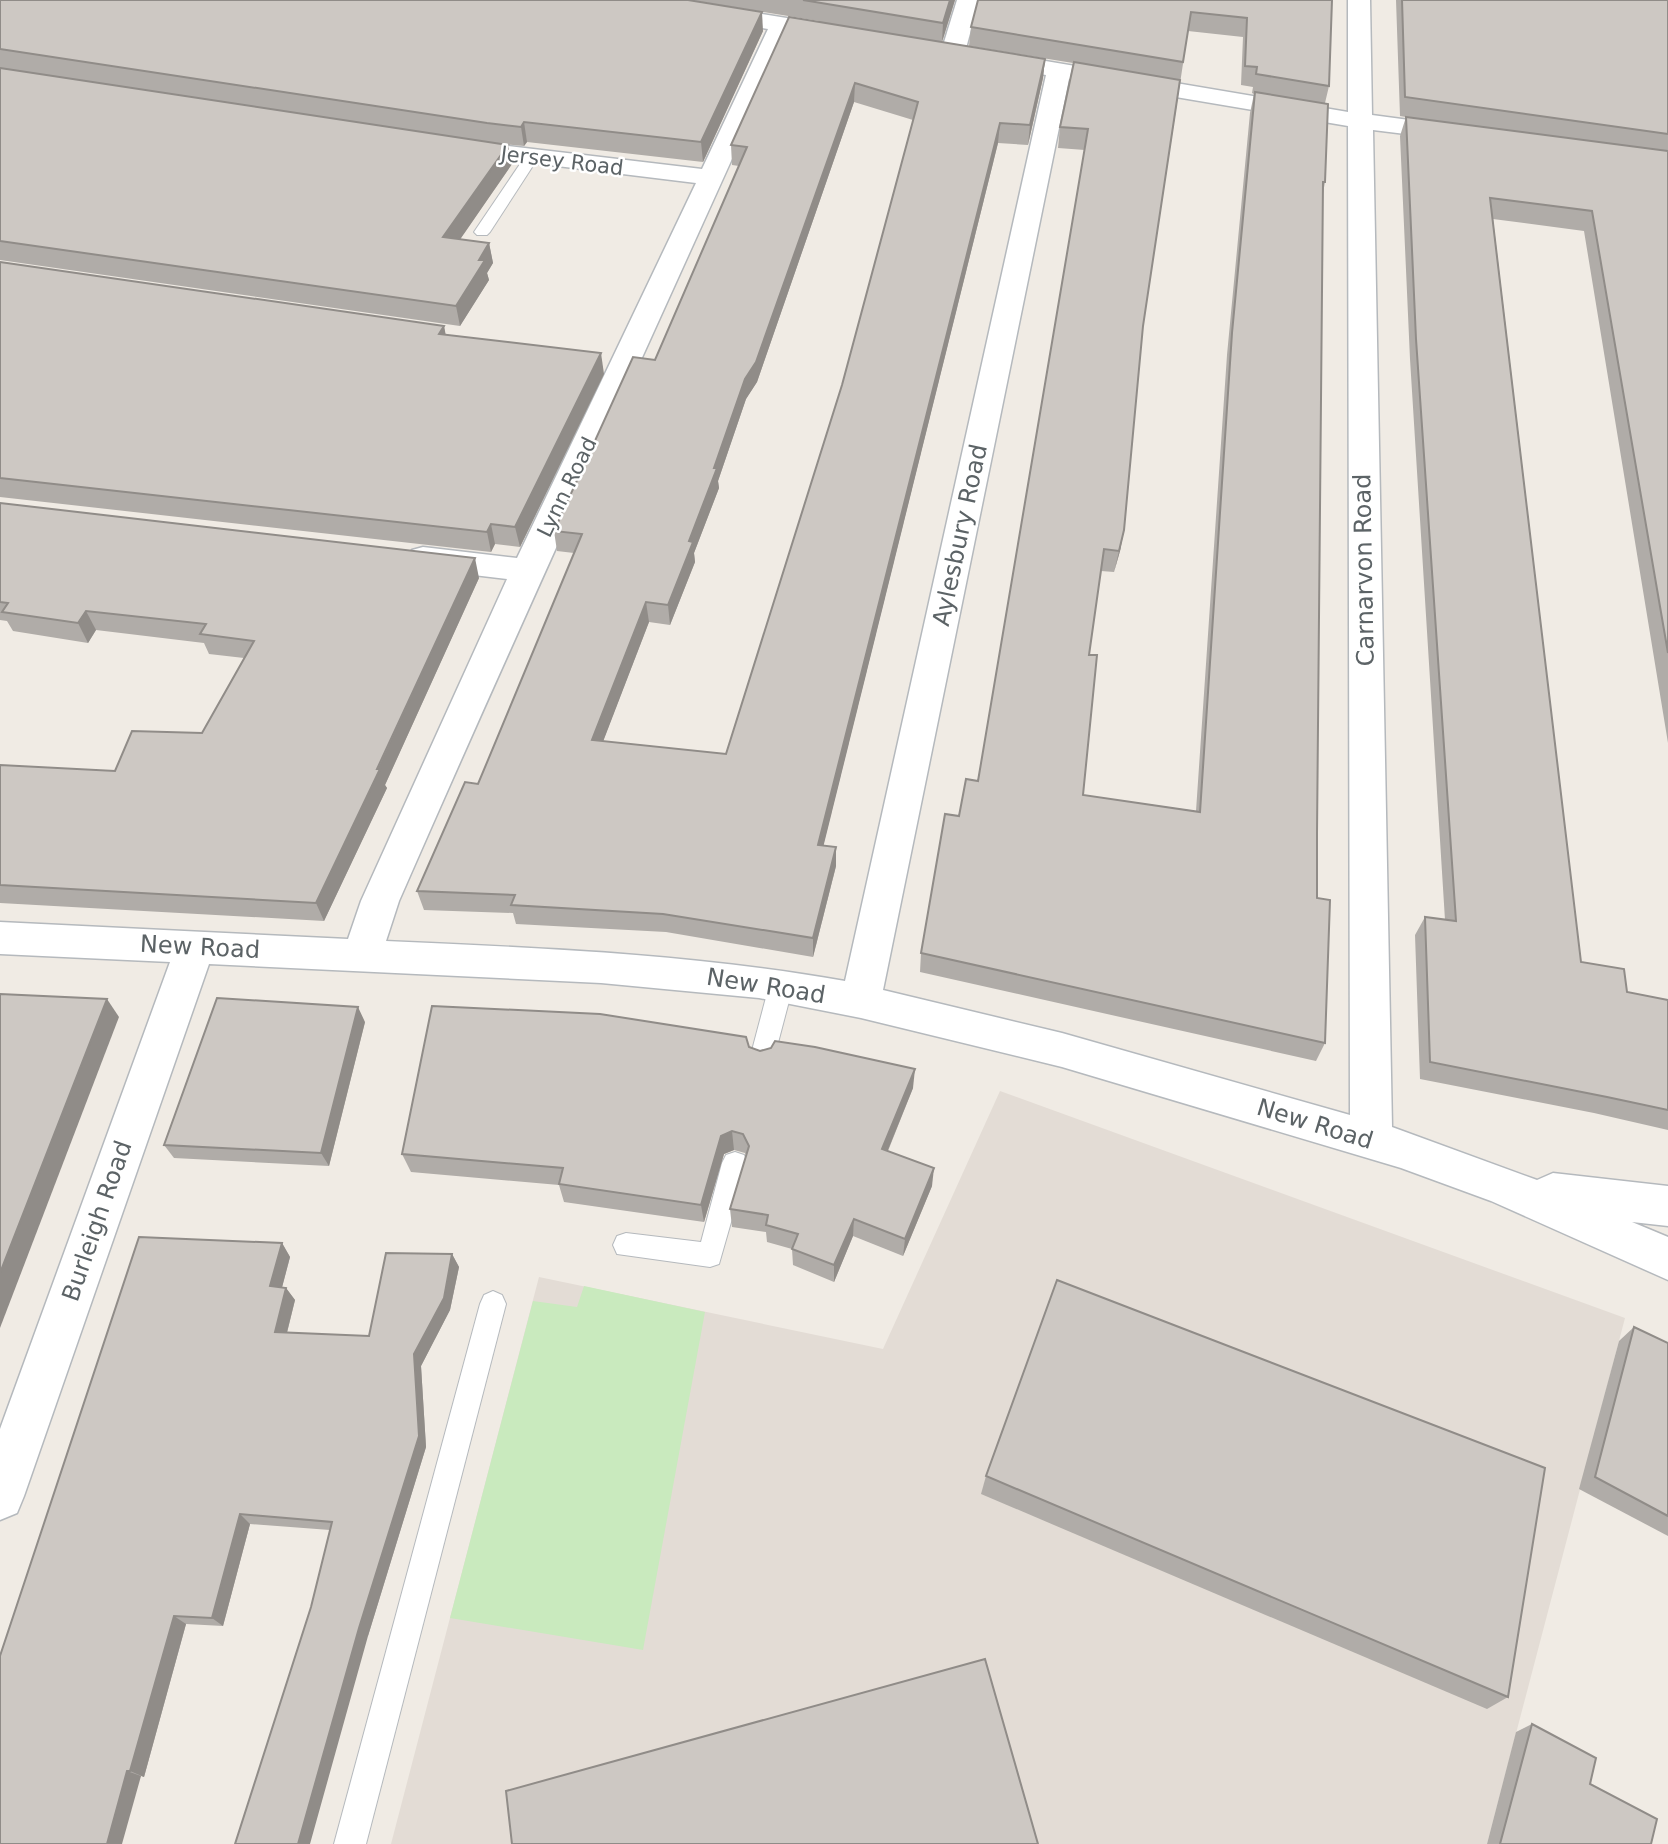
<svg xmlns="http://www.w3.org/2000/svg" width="1668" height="1844" font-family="'DejaVu Sans',sans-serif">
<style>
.education{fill:#e3dcd5}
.green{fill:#c9eabe}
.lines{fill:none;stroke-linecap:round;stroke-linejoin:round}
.lane-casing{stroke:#b5b9bd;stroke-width:2}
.street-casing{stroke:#b5b9bd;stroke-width:3}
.lane{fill:#fff;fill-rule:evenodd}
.street{fill:#fff;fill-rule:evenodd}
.wall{fill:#b0aca8;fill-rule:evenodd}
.shaded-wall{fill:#908c88}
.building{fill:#cdc8c3;stroke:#908c88;stroke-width:2;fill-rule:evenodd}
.labels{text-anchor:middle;stroke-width:5;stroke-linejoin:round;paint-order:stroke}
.far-street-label{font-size:21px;fill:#5c6366;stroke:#fff}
.street-label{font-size:24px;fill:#5c6366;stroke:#fff}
</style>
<rect width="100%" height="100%" fill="#f0ebe4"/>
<path class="education" d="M1000,1091L1625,1318L1487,1844H391L539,1277L883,1349Z"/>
<path class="green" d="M584,1286L705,1312L643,1650L450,1618L533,1301L577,1307Z"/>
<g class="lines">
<g class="lane-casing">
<g id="lane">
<path d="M531,154L538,158L490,232L487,235H477L474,232L526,155Z"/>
<path d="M781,976L789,979L793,986L774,1058L771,1065L762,1068L753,1065L750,1058L769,986L773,979Z"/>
<path d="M735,1152L744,1155L748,1163L719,1264L710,1267L617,1254L613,1245L617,1236L626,1233L701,1242L722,1163L726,1155Z"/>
<path d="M493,1291L502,1295L506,1304L366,1844H334L480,1304L484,1295Z"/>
</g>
</g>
<g class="street-casing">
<g id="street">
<path d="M623,0H675L836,26L847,33L836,40L789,32C659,322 526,610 399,901L386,941C540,948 693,954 845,981L1046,75L992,66L984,64L980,59L984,54L992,52L1348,112V0H1370L1372,115L1454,126L1463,128L1466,133L1463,138L1454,140L1373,130L1392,1127L1537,1180L1553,1173L1668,1186V1226L1632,1222L1668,1237V1280L1491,1201L1401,1168L1062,1067L861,1018L759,998L601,983L209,964L24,1496L17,1513L0,1520V1429L170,962L0,954V922L348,939L361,901L507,579L423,569L412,566L407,558L412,550L423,547L517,558L696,183L458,154L449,152L446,147L449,142L458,140L702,169L768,29L634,7ZM1069,79L1348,126L1350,1115L1062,1033L883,990Z"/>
<path d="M957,0H979L965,52L961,57H945L941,52Z"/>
</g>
</g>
<use href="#lane" class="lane"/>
<use href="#street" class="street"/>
</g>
<g class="wall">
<path d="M0,0L763,31L703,162L527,142L524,146L504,144L512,164L460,239L489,243L493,263L487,273L489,280L460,326L0,260Z"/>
<path d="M690,0H955L942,42L1045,59L1043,78L1028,145L998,143L823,846L836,847V866L813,957L666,932L516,924L513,913L424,910L417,891L478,784L574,553L557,551L554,531L655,360L739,166L732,165L731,145L819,21ZM854,102L913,120L842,385L726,754L603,741L649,622L670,625L695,562L694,553L719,488L718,481L746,399L757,382Z"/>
<path d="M1332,0L1329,86L1325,103V182L1323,193L1317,834V898L1325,1043L1316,1061L920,972L921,953L959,816L978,781L1085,150L1058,148L1060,127L1073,63L969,46L971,27ZM1188,31L1243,37L1241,85L1253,87L1252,93L1254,94L1250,113L1227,355L1196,811L1083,795L1089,655L1101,571L1114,572L1120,551L1143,326Z"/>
<path d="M1396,0H1668V743L1584,231L1493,219L1581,962L1627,992L1668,1000V1130L1594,1113L1420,1079L1415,935L1425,917L1445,920L1410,359L1400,136L1406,117L1400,116Z"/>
<path d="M0,262L444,326L445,335L604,374L520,547L495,544L491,552L0,497Z"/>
<path d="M0,503L479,578L385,785L387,788L324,921L0,903V765L115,771L202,733L244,658L209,654L204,643L96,630L88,643L13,631L7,621L0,620Z"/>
<path d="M365,1022L329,1166L174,1158L164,1145Z"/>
<path d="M749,1047L760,1051L913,1088L888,1151L932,1186L903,1256L853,1236L834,1282L793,1265L792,1249L767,1242L766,1232L732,1227L730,1209L746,1155L745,1153L734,1150L724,1154L704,1222L564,1202L559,1185L411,1172L402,1154Z"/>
<path d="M282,1243L290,1257L282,1287L286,1288L295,1300L287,1333L369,1336L452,1254L459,1267L450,1310L421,1366L426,1447L368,1636L311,1607L330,1530L250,1524L223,1626L186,1624L144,1777L141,1776L0,1844Z"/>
<path d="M1634,1327L1668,1343V1536L1579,1489L1619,1341Z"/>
<path d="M986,1476L1508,1697L1487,1709L981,1494Z"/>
<path d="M1532,1724L1590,1784L1651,1844H1487L1516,1732Z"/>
</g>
<g class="shaded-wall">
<path d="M950,0H955L942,42L943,23Z"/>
<path d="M762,12L763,31L703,162L701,142Z"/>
<path d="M1045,59L1043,78L1028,145L1030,125Z"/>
<path d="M855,83L854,102L757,382L746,399L718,481L719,488L694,553L695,562L670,625L668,605L689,541L745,379Z"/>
<path d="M524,122L527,142L524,146L521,127Z"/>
<path d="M1000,123L998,143L819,864L818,845Z"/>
<path d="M508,145L512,164L448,257L443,237Z"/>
<path d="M489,243L493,263L487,273L489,280L460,326L456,306L479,260Z"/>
<path d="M444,326L448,346L439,334Z"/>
<path d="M601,353L604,374L520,547L515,527Z"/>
<path d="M491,524L495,544L491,552L487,532Z"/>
<path d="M1124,530L1120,551L1114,572Z"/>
<path d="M475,558L479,578L385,785L387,788L324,921L316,903Z"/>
<path d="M646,602L649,622L596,760L592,740Z"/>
<path d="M86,611L96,630L88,643L78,623Z"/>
<path d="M836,847V866L813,957V938Z"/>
<path d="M107,999L119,1017L0,1328V1273Z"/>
<path d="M358,1007L365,1022L329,1166L321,1153Z"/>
<path d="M915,1069L913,1088L881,1167L882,1149Z"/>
<path d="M732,1131L734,1150L724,1154L704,1222L701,1205L721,1136Z"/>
<path d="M934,1168L932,1186L903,1256L905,1239Z"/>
<path d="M854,1219L853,1236L834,1282V1265Z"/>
<path d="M282,1243L290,1257L279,1299L270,1286Z"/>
<path d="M452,1254L459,1267L450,1310L421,1366L426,1447L368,1636L310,1844H298L414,1354Z"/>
<path d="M286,1288L295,1300L284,1344L275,1332Z"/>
<path d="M240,1514L250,1524L223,1626L212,1618Z"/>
<path d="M174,1616L186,1624L144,1777L130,1771Z"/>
<path d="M127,1771L141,1776L122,1844H107Z"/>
</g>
<g class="building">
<path d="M0,0H688L762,12L701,142L524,122L521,127L487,123L0,49Z"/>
<path d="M803,0H950L943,23Z"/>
<path d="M978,0H1332L1329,86L1256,74L1257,67L1245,66L1247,18L1191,12L1183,62L971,27Z"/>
<path d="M1402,0H1668V134L1405,97Z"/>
<path d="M789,17L1045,59L1030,125L1000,123L818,845L836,847L813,938L663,914L511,905L515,895L417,891L465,782L478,784L582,534L554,531L633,357L655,360L747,147L731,145ZM855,83L918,102L842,385L726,754L592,740L646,602L668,605L693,542L689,541L717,468H714L745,379L756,362Z"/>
<path d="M1074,62L1180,80L1143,326L1124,530L1119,551L1104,549L1089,655H1097L1083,795L1200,812L1232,333L1255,92L1328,104L1325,182H1323L1317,834V898L1330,900L1325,1043L921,953L945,814L959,816L966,779L978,781L1088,129L1060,127Z"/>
<path d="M0,68L508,145L443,237L489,243L479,260H485L456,306L0,241Z"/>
<path d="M1406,117L1668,151V653L1592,211L1490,198L1581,962L1624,969L1627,992L1668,1000V1110L1607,1097L1430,1062L1425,917L1456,921L1416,339Z"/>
<path d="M0,262L444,326L439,334L601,353L515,527L491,524L487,532L0,478Z"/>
<path d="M0,503L475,558L377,769H380L316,903L0,885V765L115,771L132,731L202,733L254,641L200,634L206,624L86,611L78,623L2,612L8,603L0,602Z"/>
<path d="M0,994L107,999L0,1273Z"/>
<path d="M217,998L358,1007L321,1153L164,1145Z"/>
<path d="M432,1006L600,1014L746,1037L749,1047L760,1051L771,1048L775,1041L815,1047L915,1069L882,1149L934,1168L905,1239L854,1219L834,1265L792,1249L798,1234L766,1225L768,1215L730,1209L749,1146L743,1134L732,1131L721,1136L701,1205L559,1184L563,1168L402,1154Z"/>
<path d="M139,1237L282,1243L270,1286L286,1288L275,1332L369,1336L386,1253L452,1254L444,1298L414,1354L419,1436L359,1628L298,1844H235L311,1607L332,1522L240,1514L212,1618L174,1616L130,1771H127L107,1844H0V1656Z"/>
<path d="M1057,1280L1545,1468L1508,1697L986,1476Z"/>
<path d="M1634,1327L1668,1343V1516L1595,1477Z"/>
<path d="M985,1659L1038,1844H512L506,1791Z"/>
<path d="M1532,1724L1596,1758L1590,1784L1657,1819L1651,1844H1500Z"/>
</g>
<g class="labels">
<g class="far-street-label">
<text transform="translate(562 161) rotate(7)" y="7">Jersey Road</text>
<text transform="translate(567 487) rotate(-64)" y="7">Lynn Road</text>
</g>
<g class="street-label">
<text transform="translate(960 535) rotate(-78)" y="8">Aylesbury Road</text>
<text transform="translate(1364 570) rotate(-91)" y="8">Carnarvon Road</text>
<text transform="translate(200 947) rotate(3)" y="8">New Road</text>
<text transform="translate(766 986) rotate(9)" y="8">New Road</text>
<text transform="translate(1315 1124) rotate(17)" y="8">New Road</text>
<text transform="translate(97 1221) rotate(-71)" y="8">Burleigh Road</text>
</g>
</g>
</svg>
